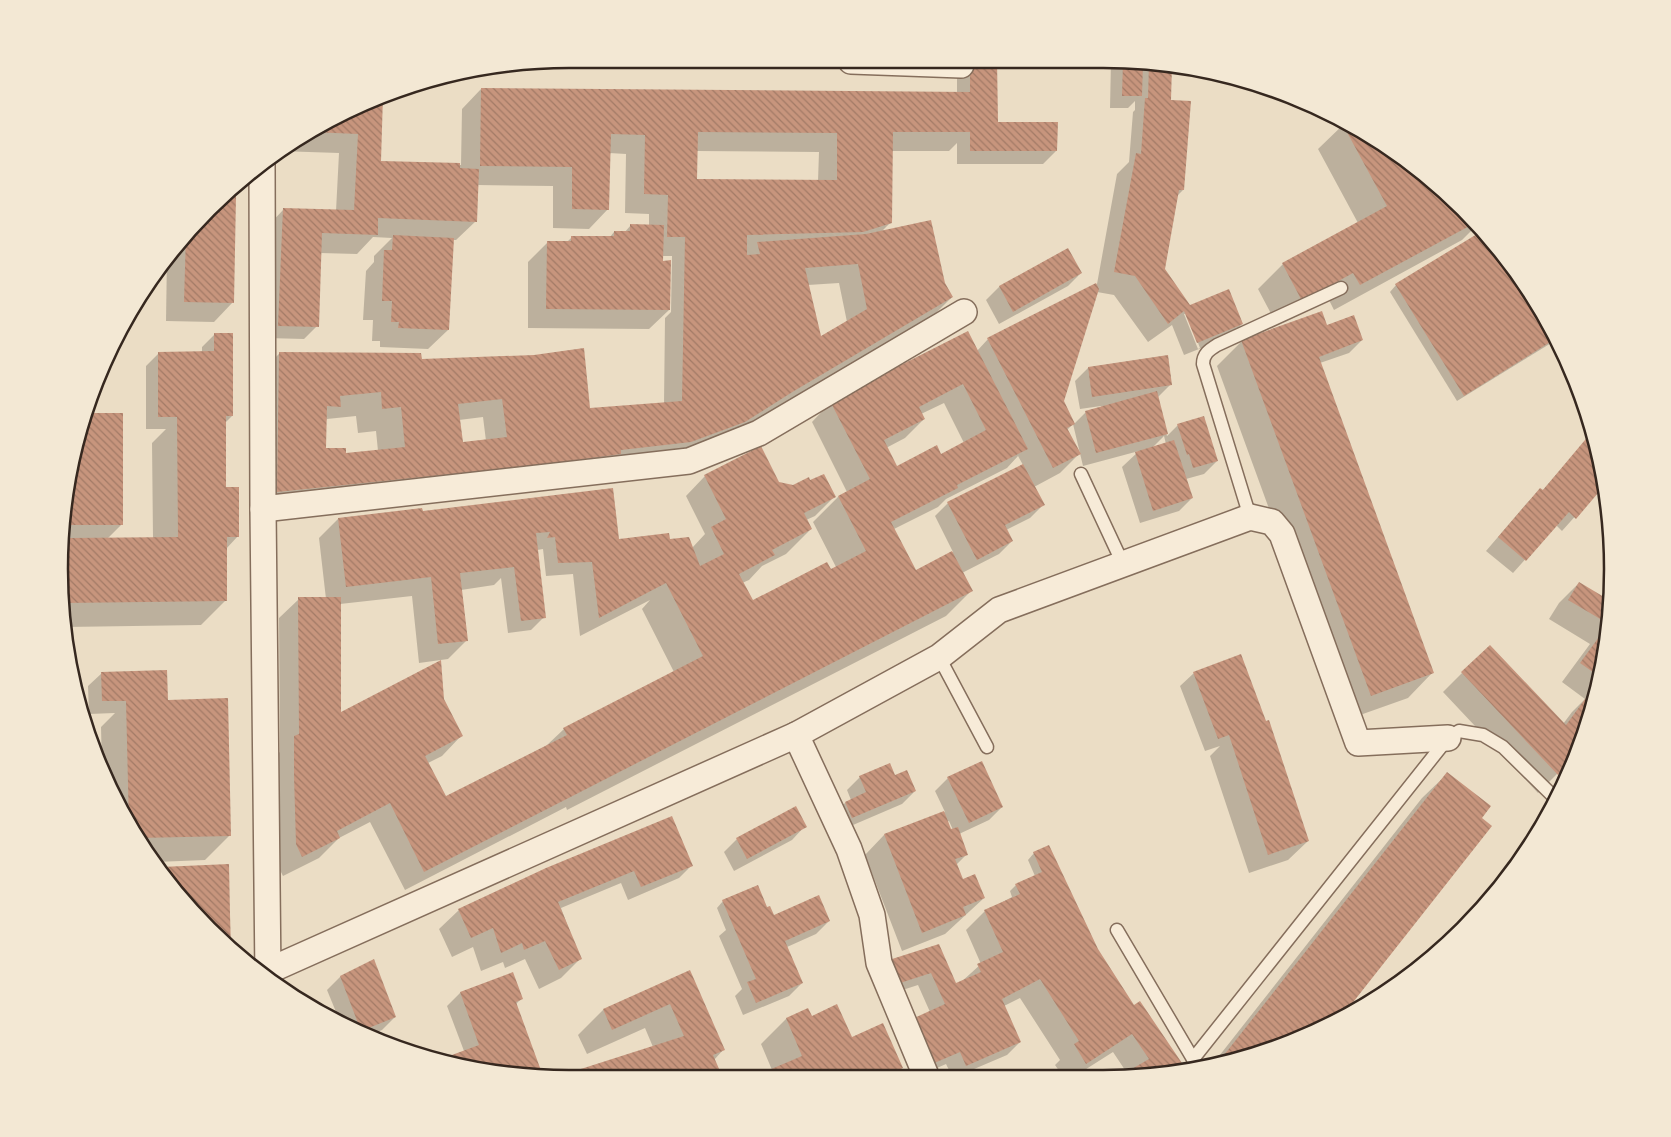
<svg xmlns="http://www.w3.org/2000/svg" width="1671" height="1137" font-family="Lora,serif">
<style>
.shadow{fill:#0003;fill-rule:evenodd}
.building{fill:url(#building-back-hatch);fill-rule:evenodd}
.lines{fill:none;stroke-linecap:round;stroke-linejoin:round}
.lane-casing{stroke:#856e5c;stroke-width:15}
.street-casing{stroke:#856e5c;stroke-width:28}
.lane{stroke:#f7ebd8;stroke-width:12}
.street{stroke:#f7ebd8;stroke-width:25}
.rim{fill:none;stroke:#36281f;stroke-width:2.5}
</style>
<defs>
<pattern id="building-back-hatch" width="6" height="6" patternUnits="userSpaceOnUse" patternTransform="scale(1.25)"><rect width="6" height="6" fill="#c7957d"/><path d="M-1 5l2 2M0 0l6 6M5-1l2 2" fill="none" stroke="#a27a66"/></pattern>
</defs>
<rect width="100%" height="100%" fill="#ebddc5"/>
<g class="shadow">
<path d="M965,60H996V123L1056,151L1043,164H957V143L949,151H891V222L881,232L943,283L952,297L932,317L773,410L724,441L671,460L252,516L254,378L280,353L421,360L589,409L664,403L665,318L671,312L672,256H662L669,310L649,329L528,328V262L548,242L566,243L572,237H610L614,232L624,233L631,225L649,226V214L625,213L626,154L609,153L608,209L589,229L553,228V186L477,185L476,221L456,240H452L448,330L428,349L380,347V341H372L373,320H363L366,271L374,262V256L392,238L373,237L357,254L320,253L317,326L304,339L266,338L265,229L284,209L336,211L339,153L278,151L285,145L382,97L379,162L461,165L462,109L481,89L957,94V67ZM696,151L819,152L818,181L696,180ZM839,283L847,322L820,338L808,285ZM356,416L358,433L376,431L378,451L345,454L325,449L326,421L327,419ZM483,417L486,441L462,444L459,420Z"/>
<path d="M1111,60L1170,65L1169,101L1183,190L1177,196L1163,270L1190,306L1242,324L1229,337L1184,355L1172,325L1148,342L1114,295L1097,292L1062,401L1074,424L1086,412L1102,408L1101,406L1080,409L1075,381L1088,368L1171,384L1157,398L1167,436L1178,425L1217,461L1204,474L1186,479L1192,498L1179,511L1140,523L1122,467L1139,451L1083,466L1073,424L1067,430L1079,454L1060,473L1034,487L1043,505L1030,518L1006,530L1012,541L999,554L962,573L971,591L946,616L567,810L566,807L405,890L370,822L339,838L319,858L283,876L277,864L275,756L280,752L279,618L299,599H326L319,538L338,519L421,512L618,540H668L692,548L705,534L686,496L705,476L794,486L810,482L834,497L815,516L806,520L811,529L786,554L762,566L749,580L742,583L752,602L836,567L813,522L838,497L847,492L812,422L831,402L977,351L988,339L1097,284L1117,174L1129,162L1133,112L1135,110V101L1128,108H1110ZM1184,314H1187L1200,348L1198,349ZM944,403L964,443L940,455L896,468L886,448L905,438L924,419L921,414ZM1164,436L1166,444L1152,448ZM1018,456L1023,465L948,503L935,516L953,552L915,571L894,529L938,507L946,499L1007,468ZM543,549L546,576L573,574L580,636L650,600L642,609L674,672L564,729L546,746L445,798L428,763L442,756L461,736L443,700L340,714V604L412,596L419,663L448,659L467,640L461,590L494,585L501,578L508,633L531,630L544,617L537,550Z"/>
<path d="M1346,122L1386,145L1463,208L1477,225L1462,240L1334,310L1328,298L1277,325L1258,289L1283,264L1358,223L1318,149Z"/>
<path d="M221,197H234L233,302L214,322L166,321L167,255L208,208Z"/>
<path d="M1482,232L1526,285L1556,340L1457,401L1390,292L1396,285Z"/>
<path d="M1067,249L1081,273L1068,286L999,324L986,300L999,287Z"/>
<path d="M1326,327L1362,340L1349,353L1320,363L1433,672L1408,698L1346,720L1217,366L1242,341Z"/>
<path d="M215,334L232,416L224,424V488L238,536L226,549V600L201,625L66,627L60,535L76,437L84,414L122,524L107,539L153,538L152,443L166,429H146V366L159,353L202,352V347Z"/>
<path d="M1590,436L1593,438L1602,469L1604,484L1562,531L1556,525L1513,573L1486,551L1527,503L1540,490L1542,491Z"/>
<path d="M1579,583L1609,602L1603,668L1580,743L1557,774L1538,793L1443,692L1462,673L1563,724L1572,712L1585,699L1562,682L1590,644L1549,619L1559,603Z"/>
<path d="M102,673L166,699L230,835L205,860L156,862L127,823L102,768L101,727L115,713L89,714L88,686Z"/>
<path d="M1194,673L1308,841L1288,860L1249,873L1210,756L1220,746L1205,751L1180,686Z"/>
<path d="M1447,774L1480,818L1491,826L1340,1017L1298,1039L1212,1065L1422,798Z"/>
<path d="M860,777H894L915,791L902,804L839,831L832,816L845,803L851,800L847,790Z"/>
<path d="M948,778L1002,807L989,820L959,834L967,854L956,865L962,880L984,898L945,934L902,951L865,855L884,835L945,812L935,791ZM949,821L953,830L951,831L947,822Z"/>
<path d="M805,826L792,840L734,871L724,852L737,839Z"/>
<path d="M1034,853L1134,1007L1140,1003L1184,1069L1183,1070L1121,1076L1127,1073L1113,1052L1072,1078H1064L1055,1065L1060,1060L1020,998L1004,1006L1020,1042L1007,1055L953,1078L946,1064L919,1076L930,1012L918,985L887,995L880,973L893,960L938,945L955,985L960,983L981,964L966,930L985,911L1012,897L1010,891L1016,885L1035,876L1028,860Z"/>
<path d="M692,865L679,878L628,900L621,883L561,908L580,959L561,978L539,989L525,959L505,968L503,962L481,971L473,947L452,957L439,929L459,910L547,869Z"/>
<path d="M723,901L767,909L774,916L829,921L816,934L787,947L802,983L789,996L743,1015L735,996L742,989L719,936L726,930L717,908Z"/>
<path d="M373,961L395,1017L382,1030L370,1035L341,1024L327,990L340,977Z"/>
<path d="M689,972L723,1050L714,1060L721,1078L561,1077L653,1047L645,1028L587,1054L578,1035L603,1010Z"/>
<path d="M460,993L521,999L516,1004L542,1076L464,1051L447,1006Z"/>
<path d="M808,1010L811,1018L851,1039L902,1068L891,1078H753L772,1070L761,1044L786,1019Z"/>
</g>
<g class="building">
<path d="M970,60H997L998,122H1058L1057,151H970V132H893L892,223L863,232L747,235V255L760,254L757,242L866,234L931,220L945,283L953,297L794,391L745,422L691,442L621,450V454L548,464L277,492L279,352L421,353L422,359L534,355L584,348L590,408L682,401L685,237H667L668,195L644,194L645,135L611,134L609,210L572,209V167L480,166L481,88L970,92ZM698,132L837,133V180L697,179ZM858,264L867,309L821,336L805,268ZM381,392L382,409L401,407L405,447L346,453V448H326L327,406L341,407L340,396ZM502,399L507,437L463,442L458,404Z"/>
<path d="M1123,61L1143,63L1142,96H1122Z"/>
<path d="M1149,63L1172,66L1171,100L1191,101L1184,190H1179L1165,269L1190,305L1229,289L1243,324L1197,343L1184,311L1168,324L1135,276L1114,272L1136,153L1141,154L1145,98H1148Z"/>
<path d="M383,96L381,161L460,163V168L479,169L477,222L378,218V235L322,233L319,327L278,326L283,208L354,210L358,134L311,132Z"/>
<path d="M1345,121L1386,145L1463,208L1475,223L1360,285L1353,273L1302,301L1282,263L1387,206L1342,123Z"/>
<path d="M223,196H236L234,303L184,302L186,234L208,208Z"/>
<path d="M630,224L664,225L663,261L671,260L670,310L546,309L547,241H571V236H614V231H630Z"/>
<path d="M1482,231L1526,285L1555,339L1464,396L1395,284Z"/>
<path d="M393,235L454,238L449,330L398,328L399,322H391L392,301H382L384,250H392Z"/>
<path d="M1068,248L1082,273L1013,312L999,286Z"/>
<path d="M1096,283L1099,289L1064,401L1075,424L1067,428L1081,454L1053,468L987,338Z"/>
<path d="M1322,311L1327,325L1354,315L1363,340L1319,357L1434,673L1371,696L1241,340Z"/>
<path d="M968,331L1028,449L957,485L958,488L891,522L916,570L952,551L973,591L424,872L390,803L337,831L340,838L302,857L296,844L294,776V736L299,734L298,597H341V712L441,660L444,699L463,736L425,756L446,796L567,735L563,728L703,656L666,583L599,618L592,562L558,563L555,537L547,538L550,532L536,533L546,618L521,621L514,567L460,573L468,641L438,644L431,577L346,587L338,518L422,508L423,511L613,488L619,539L669,533L670,539L689,537L700,566L724,554L711,527L726,519L704,475L761,446L779,482L793,485L809,477L810,480L824,474L836,497L804,513L812,529L772,550L775,555L739,574L753,600L827,562L831,569L866,551L838,496L870,479L830,401ZM963,384L986,430L941,454L937,445L897,466L884,440L925,419L919,407Z"/>
<path d="M214,333H233V416H226V487H239V537H227V601L64,603L61,529H70V538L178,537L177,417H158V352L214,351Z"/>
<path d="M1168,355L1172,385L1092,397L1088,367Z"/>
<path d="M1157,391L1168,434L1096,453L1085,411Z"/>
<path d="M84,413H123V525H67V492L76,437Z"/>
<path d="M1204,416L1218,461L1193,468L1189,454L1187,455L1177,424Z"/>
<path d="M1590,434L1592,436L1602,469L1604,486L1576,519L1569,512L1526,561L1498,537L1540,488L1543,490Z"/>
<path d="M1174,440L1193,498L1153,511L1135,452Z"/>
<path d="M1023,464L1045,505L1005,525L1013,541L977,560L947,502Z"/>
<path d="M1579,582L1609,600L1607,623L1568,600Z"/>
<path d="M1607,626L1603,668L1600,677L1580,663Z"/>
<path d="M1490,645L1566,725L1591,691L1595,694L1579,747L1558,775L1461,672Z"/>
<path d="M1241,654L1266,721L1269,720L1309,841L1268,855L1229,735L1218,739L1193,672Z"/>
<path d="M167,670L168,700L228,698L231,836L139,838L129,825L126,701H102L101,672Z"/>
<path d="M982,761L1003,807L969,823L947,777Z"/>
<path d="M890,763L895,775L907,770L916,791L852,818L845,802L866,792L859,776Z"/>
<path d="M1447,772L1491,806L1482,818L1492,826L1343,1015L1298,1039L1217,1064Z"/>
<path d="M796,806L807,827L747,859L736,838Z"/>
<path d="M944,811L951,829L958,827L968,855L955,859L963,879L975,874L985,898L963,907L966,915L922,933L884,834Z"/>
<path d="M672,816L693,866L641,887L634,871L558,902L582,959L559,970L545,941L524,950L522,943L501,953L493,928L471,938L458,909L546,868Z"/>
<path d="M1049,845L1098,949L1134,1005L1140,1001L1186,1069L1118,1077L1149,1059L1132,1034L1086,1064L1074,1044L1079,1041L1040,979L1002,999L1021,1042L966,1066L960,1052L932,1064L912,1019L945,1004L931,973L900,983L892,959L939,944L956,983L981,972L977,964L1003,952L984,910L1020,894L1015,884L1042,872L1033,852Z"/>
<path d="M229,864L230,914L231,948L208,929L161,867Z"/>
<path d="M758,885L767,907L770,906L774,915L819,895L830,921L785,941L803,983L756,1003L747,982L756,979L722,900Z"/>
<path d="M374,959L396,1017L361,1031L340,976Z"/>
<path d="M690,970L725,1050L713,1055L723,1078H693L689,1070L661,1078H563L562,1075L684,1036L670,1004L612,1030L603,1009Z"/>
<path d="M513,972L523,999L516,1002L543,1076L469,1069L441,1059L479,1045L460,992Z"/>
<path d="M837,1004L852,1037L883,1023L903,1068L880,1078H750L802,1056L786,1018L808,1008L812,1016Z"/>
</g>
<g class="lines">
<g class="lane-casing">
<g id="lane">
<path d="M1081,474L1123,564"/>
<path d="M1250,517L1203,364C1203,354 1209,350 1217,345L1341,288"/>
<path d="M939,657L987,747"/>
<path d="M1117,930L1193,1059"/>
<path d="M1198,1069L1193,1059L1448,738L1459,731L1483,735L1503,747L1555,798"/>
</g>
</g>
<g class="street-casing">
<g id="street">
<path d="M851,61L961,65"/>
<path d="M262,164L263,509L268,978"/>
<path d="M263,509L689,461L759,433L964,312"/>
<path d="M796,735L849,849L872,915L879,963L927,1078"/>
<path d="M268,971L796,735L939,657L999,610L1250,517L1272,522L1282,534L1358,743L1448,738"/>
</g>
</g>
<use href="#lane" class="lane"/>
<use href="#street" class="street"/>
</g>
<path d="M0 0H1671V1137H0ZM569 68H1103A501 501 0 0 1 1604 569V569A501 501 0 0 1 1103 1070H569A501 501 0 0 1 68 569V569A501 501 0 0 1 569 68Z" fill="#f3e8d4" fill-rule="evenodd"/>
<path class="rim" d="M569 68H1103A501 501 0 0 1 1604 569V569A501 501 0 0 1 1103 1070H569A501 501 0 0 1 68 569V569A501 501 0 0 1 569 68Z"/>
</svg>
